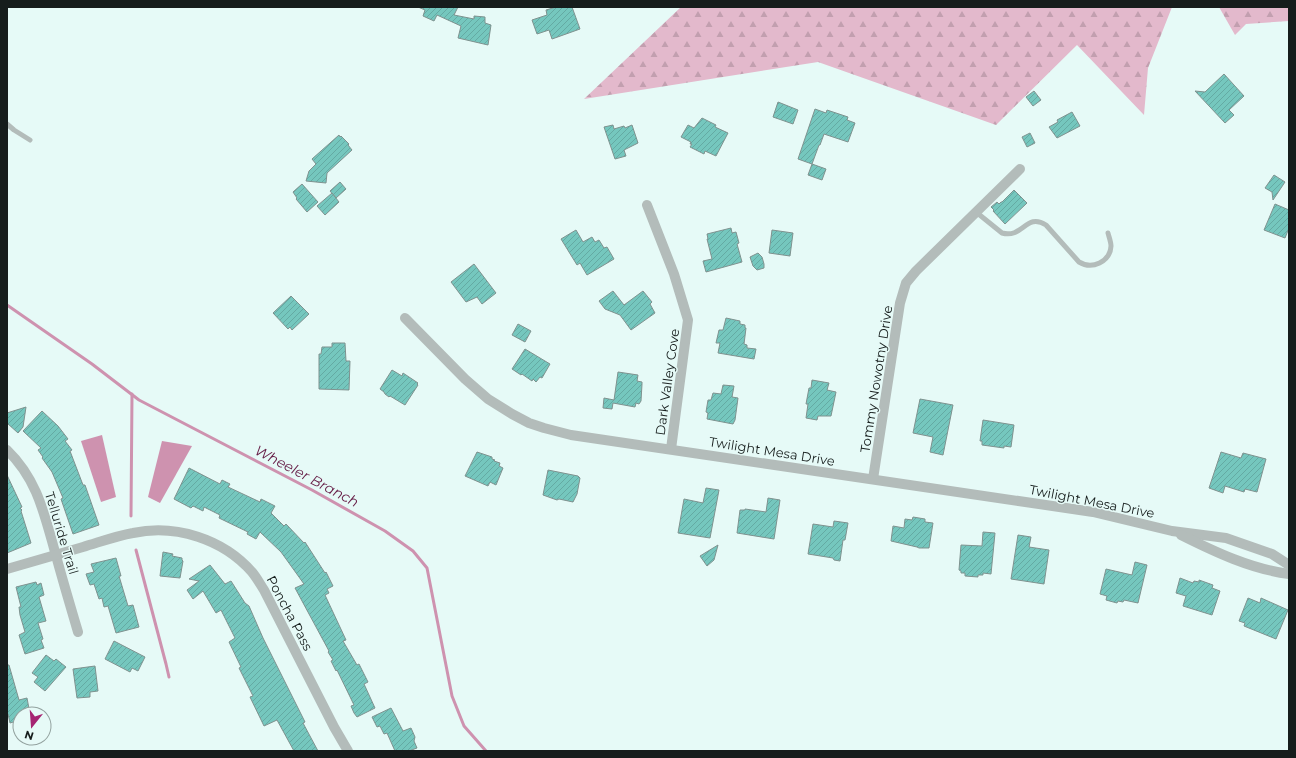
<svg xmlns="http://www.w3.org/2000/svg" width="1296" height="758" font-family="Montserrat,sans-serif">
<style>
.forest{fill:url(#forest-firs)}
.water{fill:#ce92af}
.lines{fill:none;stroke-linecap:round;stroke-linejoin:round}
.stream{stroke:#ce92af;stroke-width:3}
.building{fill:url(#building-hatch);stroke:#7f928f}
.service{stroke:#b3bcba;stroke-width:5}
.minor{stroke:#b3bcba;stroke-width:10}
.labels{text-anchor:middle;stroke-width:3;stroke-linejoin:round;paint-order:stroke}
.street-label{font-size:13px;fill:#161d1c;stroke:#e6faf7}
.water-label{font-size:14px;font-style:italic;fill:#682049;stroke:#e6faf7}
</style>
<defs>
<pattern id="forest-firs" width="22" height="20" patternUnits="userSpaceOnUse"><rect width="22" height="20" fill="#e3b9cc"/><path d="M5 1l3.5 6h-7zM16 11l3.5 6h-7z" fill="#c29faf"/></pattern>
<pattern id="building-hatch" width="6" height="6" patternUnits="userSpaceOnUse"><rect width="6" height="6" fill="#75c7be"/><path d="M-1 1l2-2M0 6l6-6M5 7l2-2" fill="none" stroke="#64aaa3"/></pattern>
</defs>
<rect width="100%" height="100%" fill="#e6faf7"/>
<g class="forest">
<path d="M681,7H1172L1148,68L1144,115L1077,45L996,125L818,62L584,99Z"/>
<path d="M1219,7H1289V21L1246,24L1235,35Z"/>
</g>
<g class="water">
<path d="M102,435L116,497L101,502L81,441Z"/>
<path d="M162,441L192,446L160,503L148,497Z"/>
</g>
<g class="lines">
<g class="stream">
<path d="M7,305L92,364L139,400L312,490L385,531L413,551L427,568L452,696L464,726L486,751"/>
<path d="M131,516L132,394"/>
<path d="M136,550L166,664L169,677"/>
</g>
</g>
<g class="building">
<path d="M418,7H458L454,15L474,19V16L485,17V23L491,25L488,45L458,38L461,26L437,15L434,21L423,16L425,10Z"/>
<path d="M556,7H572L580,29L552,39L549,30L537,34L532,20L547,15L546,10Z"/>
<path d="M1224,74L1244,96L1229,110L1234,115L1225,123L1195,91L1205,92Z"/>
<path d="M1034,91L1041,100L1033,106L1026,97Z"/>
<path d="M778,102L798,110L793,124L773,117Z"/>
<path d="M815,109L826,113L827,110L848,117L847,120L855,123L848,142L824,134L820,145H819L812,164L798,159Z"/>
<path d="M1072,112L1080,126L1057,138L1049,127L1058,122L1057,120Z"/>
<path d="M702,118L716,125L715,127L728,133L716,156L705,151L704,154L690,147L692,144H690L691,142L681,137L688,125L694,128Z"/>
<path d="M613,125L614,129L624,126L625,128L632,125L638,143L624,150L626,156L615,159L604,127Z"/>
<path d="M1030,133L1035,143L1027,147L1022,137Z"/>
<path d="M339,135L340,137L341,136L349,144L348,145L352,150L327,173L326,183L306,181L309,171L316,164L312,159Z"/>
<path d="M812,164L826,169L822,180L808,175Z"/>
<path d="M1274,175L1285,182L1273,200L1272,192L1265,188Z"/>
<path d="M340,182L346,189L336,198L330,191Z"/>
<path d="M302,184L318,202L307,212L296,199L297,198L293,192Z"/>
<path d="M1014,190L1027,203L1005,224L993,211L994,210L991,207L997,202L999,204L1001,202H1002Z"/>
<path d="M332,193L339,202L325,215L317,206Z"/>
<path d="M1275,204L1289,210V228L1285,238L1264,230Z"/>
<path d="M731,228L732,233L736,232L739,243L737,244L742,262L706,272L703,261L712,259L707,239H708L707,234Z"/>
<path d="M576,230L583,242L592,237L595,242L599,240L604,248L607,247L614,259L587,275L580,263L577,265L561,239Z"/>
<path d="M772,230L793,233L790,256L769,253Z"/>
<path d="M758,253L762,257L764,264V268L757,270L753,266L750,257Z"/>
<path d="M474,264L496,293L482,304L477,297L466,302L451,282Z"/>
<path d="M613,291L624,305L643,291L652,302L650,304L655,313L631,330L620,315L605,309L599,301Z"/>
<path d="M291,296L309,314L292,330L290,327L288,329L273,313Z"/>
<path d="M726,318L740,321V324L745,325V328H746L744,344L747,345V348L756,349L754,359L718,353L720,343H716L719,330H723Z"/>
<path d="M518,324L531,331L525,342L512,335Z"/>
<path d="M332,343H345L346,361H350L349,390L319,389V354H321L322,347H332Z"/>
<path d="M525,349L550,364L542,378L540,377L536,382L533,379L532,381L522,374L521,375L512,369Z"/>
<path d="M392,370L402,376L403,373L418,383L417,384L418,385L405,405L390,396L389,397L385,394L384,392L380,389Z"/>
<path d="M618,372L638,375L637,381L642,382V384L641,401L639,404L636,403L635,407L613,403L612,409L603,408L604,398L614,400Z"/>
<path d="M812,380L829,383L827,390L836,392L831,416H818L817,420L806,418L808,404H806L809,388H811Z"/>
<path d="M723,385L734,386L732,397L738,398L735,420L733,424L707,419L708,413L706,412L708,400H711L713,393L721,394Z"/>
<path d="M920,399L953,405L943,455L930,452L933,437L913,433Z"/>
<path d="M26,407L23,427L18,433L7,423V413Z"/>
<path d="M42,411L58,426L68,439L65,441L72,450L70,451L83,485H85L99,525L73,534L61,499L63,498L52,472L42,458L43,457L38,450L41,448L23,431Z"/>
<path d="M983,420L1014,425L1011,447L1004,446V448L982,445V441H980Z"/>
<path d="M477,452L492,457V459L495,460L494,461L500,463L499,466L503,468L496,485L490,482L488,486L465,476Z"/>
<path d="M1221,452L1241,458L1243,453L1266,459L1257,492L1245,489L1244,492L1225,486L1223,493L1209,488Z"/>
<path d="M189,468L220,484L222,480L230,484L228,487L260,502L261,499L275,506L271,513L284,526L286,524L304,543L305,542L325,573L326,572L333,586L327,589L329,593L325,595L346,640L343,641L357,665L359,664L368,682L364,684L375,708L357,717L354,713L351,706L354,705L337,670L336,671L331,661L333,660L328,652L329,651L295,588L304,584L281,552L260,532L256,539L247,534L248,532L219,518L220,515L204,507L203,511L193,506L191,508L174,499Z"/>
<path d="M548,470L578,476L580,478L577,494L573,502L559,499L557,500L543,495Z"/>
<path d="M7,475L22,507L20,508L22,510L21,511L31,543L7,553Z"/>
<path d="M706,488L719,490L710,538L678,533L684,499L703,503Z"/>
<path d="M768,498L780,500L774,539L737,533L740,510H745V509L766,512Z"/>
<path d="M913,517L925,519V522L933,523L929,548H919L917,547L891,541L893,526L904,528L905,519L912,520Z"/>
<path d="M834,521L848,523L845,540H843L840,561L834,560L833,558L808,554L813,524L833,527Z"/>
<path d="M983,532L995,533L991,574L983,573V575H978V577L965,576V573H961V571L959,570L961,545L982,546Z"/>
<path d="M1018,535L1031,537L1029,547L1049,550L1044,584L1011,579Z"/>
<path d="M718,545L714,560L707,566L700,556Z"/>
<path d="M163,552L173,554L172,556L182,558V560L183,561L180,578L160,576Z"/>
<path d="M116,558L121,576H119L128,606L133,605L139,627L116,633L108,606L104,607L102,598L99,599L94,584L90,585L86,574L94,572L91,564Z"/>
<path d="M1135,562L1147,565L1138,603L1124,600L1123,602L1118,601L1117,603L1106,600L1107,596L1100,594L1106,569L1132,575Z"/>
<path d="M210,565L225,584L231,581L245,603L249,606L263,638L305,722L303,723L318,751H294L277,720L264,726L250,697L253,696L239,668L241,667L229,642L235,638L221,610L216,613L203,591L193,599L187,590L199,581L189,579Z"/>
<path d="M1180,578L1193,583L1194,581L1199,582V580L1213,585L1212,588L1220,591L1212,615L1183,606L1186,596L1176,593Z"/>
<path d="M36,582L37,585L41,583L44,595L39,597L46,621L38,623L43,639L41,640L44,648L25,654L19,635L25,632L20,615L19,607H21L16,587Z"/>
<path d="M1248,598L1260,603L1261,598L1288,610L1276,639L1244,626L1245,623L1239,621Z"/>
<path d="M114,641L145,657L138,671L132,668L130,672L105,659Z"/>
<path d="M46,655L54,661L56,659L66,667L45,691L34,682L38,677L32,673Z"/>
<path d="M7,665H9L19,700L27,698L30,714H20V720L10,723L8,714L7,715Z"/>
<path d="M95,666L98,691L90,692V697L77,698L73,669Z"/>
<path d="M391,708L403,731L411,728L415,737L414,741L417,748L409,751H395L387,733L384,734L380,726L377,727L372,717Z"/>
</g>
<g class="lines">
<g class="service">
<path d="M7,124L14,130L30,140"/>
<path d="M976,212L1002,233C1023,239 1026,212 1046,225L1079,262C1092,270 1110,262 1111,246C1111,242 1109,237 1108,233"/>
</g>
<g class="minor">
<path d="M647,205L674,274L688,320L671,449"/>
<path d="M405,318L465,379L488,399L512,414L529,423L544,428L571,435L1093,512L1172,531L1226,538L1272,554L1289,565"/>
<path d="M7,450C37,479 44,513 55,552C62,578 70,605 78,632"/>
<path d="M873,479L900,303L906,283L916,271L1020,169"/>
<path d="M1181,535C1215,552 1251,569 1289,574"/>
<path d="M7,569C32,562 58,554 83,547C100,542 116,536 133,533C176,524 223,539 252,572C257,578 260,584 264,590L334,727L348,751"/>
</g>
</g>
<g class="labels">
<g class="street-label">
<text transform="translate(876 379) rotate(-81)" y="5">Tommy Nowotny Drive</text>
<text transform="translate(667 382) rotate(-82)" y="5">Dark Valley Cove</text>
<text transform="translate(772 451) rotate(9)" y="5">Twilight Mesa Drive</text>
<text transform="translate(1092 501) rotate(11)" y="5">Twilight Mesa Drive</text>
<text transform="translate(62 533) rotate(73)" y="5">Telluride Trail</text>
<text transform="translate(290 613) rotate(62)" y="5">Poncha Pass</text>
</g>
<g class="water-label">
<text transform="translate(307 476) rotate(28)" y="5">Wheeler Branch</text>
</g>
</g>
<rect width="1296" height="758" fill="none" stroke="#161d1c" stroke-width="16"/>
<g transform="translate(32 726) rotate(197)"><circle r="19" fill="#e6faf7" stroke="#93a29f"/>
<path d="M0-3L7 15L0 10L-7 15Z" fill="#a52472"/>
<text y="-6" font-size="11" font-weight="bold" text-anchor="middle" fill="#161d1c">N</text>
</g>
</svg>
